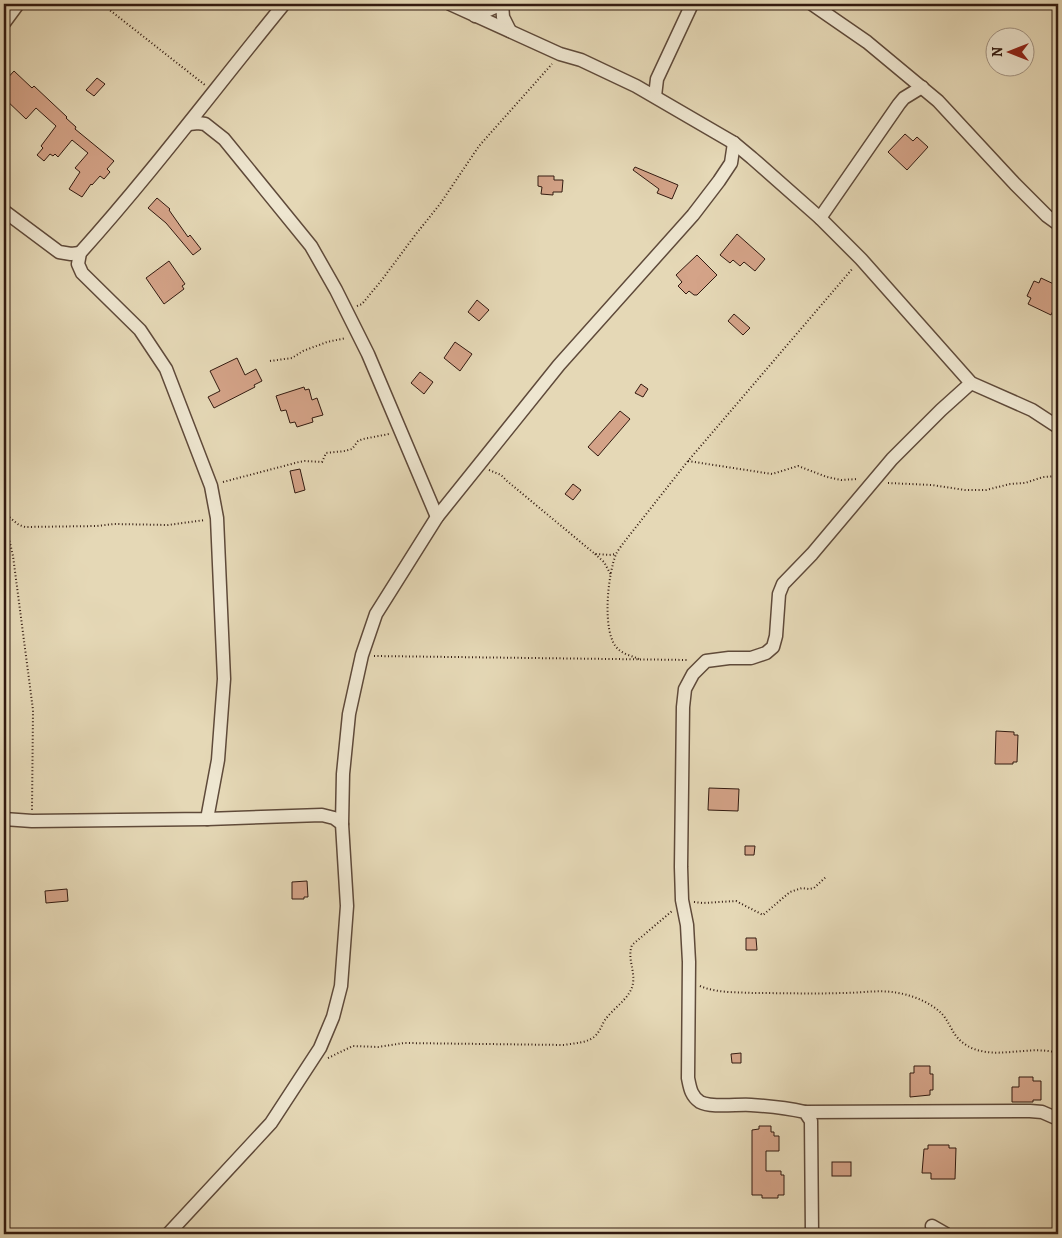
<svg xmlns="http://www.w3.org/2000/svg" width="1062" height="1238" font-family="Alegreya,serif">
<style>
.building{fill:#d4a388;stroke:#321a10}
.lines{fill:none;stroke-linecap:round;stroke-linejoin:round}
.minor-casing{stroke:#5f4a3a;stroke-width:15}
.path{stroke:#321a10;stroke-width:2;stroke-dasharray:1 2.5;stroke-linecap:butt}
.minor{stroke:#eee6d0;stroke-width:12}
</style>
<rect width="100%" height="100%" fill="#e5d8b6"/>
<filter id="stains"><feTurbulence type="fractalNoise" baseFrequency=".004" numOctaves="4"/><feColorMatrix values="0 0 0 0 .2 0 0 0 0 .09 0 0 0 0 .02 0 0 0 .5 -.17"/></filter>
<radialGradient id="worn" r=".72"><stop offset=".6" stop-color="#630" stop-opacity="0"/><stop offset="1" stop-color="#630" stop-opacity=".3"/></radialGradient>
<g class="building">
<path d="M14,71L32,88L34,86L67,117L66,118L76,127L75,129L114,161L107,169L110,172L104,179L100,176L92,185L91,184L82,197L69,189L80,172L75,168L88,153L72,140L58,157L55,154L53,156L50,154L44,161L37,155L43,148L41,146L56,126L36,108L26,119L4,98V82Z"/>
<path d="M97,78L105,84L94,96L86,90Z"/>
<path d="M905,134L913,141L917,137L928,147L907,170L888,152Z"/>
<path d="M635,167L678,185L672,199L657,193L659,189L633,170Z"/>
<path d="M538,176H554V180H563L562,192H553V195L541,194L542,187L538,186Z"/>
<path d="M157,198L170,209L169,210L188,237L190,235L201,249L193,255L166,223L148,208Z"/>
<path d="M737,234L765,259L755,271L744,262L740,266L733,260L730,263L720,255Z"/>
<path d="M697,255L717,275L697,295H694L689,291L686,294L678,286L682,282L676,275Z"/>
<path d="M169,261L185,284L182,286L184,289L164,304L146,278Z"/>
<path d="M1041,278L1058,286V300L1051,315L1028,304L1031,298L1027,296L1034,281L1039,283Z"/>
<path d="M477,300L489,310L479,321L468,312Z"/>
<path d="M734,314L750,328L743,335L728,321Z"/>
<path d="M455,342L472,354L460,371L444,358Z"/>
<path d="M237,358L245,375L256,369L262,381L254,385L255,387L214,408L208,397L220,391L210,371Z"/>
<path d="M420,372L433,382L424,394L411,383Z"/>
<path d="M641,384L648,389L643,397L635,393Z"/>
<path d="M304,387L305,390L309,389L312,400L317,398L323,415L312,418L313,422L297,427L295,422L290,423L286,410L281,411L276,396Z"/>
<path d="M620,411L630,419L598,456L588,447Z"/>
<path d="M300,469L305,490L295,493L290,471Z"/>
<path d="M573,484L581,490L573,500L565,494Z"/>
<path d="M996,731L1014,732V735H1018L1017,762H1013V764H995Z"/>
<path d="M709,788L739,789L738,811L708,810Z"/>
<path d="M745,846H755L754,855H745Z"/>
<path d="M307,881L308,897H304V899H292V882Z"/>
<path d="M67,889L68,901L46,903L45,891Z"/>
<path d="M746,938H756L757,950H746Z"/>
<path d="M741,1053V1063H732L731,1054Z"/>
<path d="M914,1066H930V1074H933V1090H930V1095L910,1097V1073H914Z"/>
<path d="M1019,1077H1033V1081H1041V1100H1033V1102H1012V1087H1019Z"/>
<path d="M759,1126H771V1132H774V1136H779V1151H766V1171H781V1175H784V1195H778V1198H762V1195H752V1130L759,1129Z"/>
<path d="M928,1145H949V1148H956L955,1179H931V1173H922L924,1149H928Z"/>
<rect x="832" y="1162" width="19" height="14"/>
</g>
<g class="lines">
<g class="minor-casing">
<g id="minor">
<path d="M450,4L560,54L581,60L636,86L734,143L752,158L820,218L861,259L971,383L1032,410L1058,427"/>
<path d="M502,4L503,17L510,31"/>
<path d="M812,4L867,42L938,101L1015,184L1047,216L1058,224"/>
<path d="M475,16L502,4"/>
<path d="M4,23L18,4"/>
<path d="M655,96L657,79L692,4"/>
<path d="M189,124L198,123L205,124L224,139L311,246L336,290L368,354L437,517"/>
<path d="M4,211L59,252L71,254L80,253"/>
<path d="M820,218L899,104L904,98L922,87"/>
<path d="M4,819L32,821L207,819L322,815L334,818L342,824L347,906L341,986L333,1017L320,1048L271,1123L168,1234"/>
<path d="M207,819L218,760L224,679L217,518L211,486L166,369L140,330L82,273L78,264L80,253C152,173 216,87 284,4"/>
<path d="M342,824L343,774L349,714L362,655L376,614L437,517L559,365L693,215L719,181L731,163L734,143"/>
<path d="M805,1112L1030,1111L1042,1112L1058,1119"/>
<path d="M932,1226L946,1234"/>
<path d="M812,1234L811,1121L805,1112C787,1108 769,1106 751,1105C738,1104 711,1108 700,1102C691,1096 690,1088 688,1078L689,962L687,925L682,900L681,867L683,707L685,689L693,674L706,661L729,658H751L766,653L773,647L776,636L779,594L783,584L812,554L892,459L941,410L971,383"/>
</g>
</g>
<g class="path">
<path d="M102,4L205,85"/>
<path d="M357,306L362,304L381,281L416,234L440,204L479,146L552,64"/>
<path d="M270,361L292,358L303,351L327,342L346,338"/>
<path d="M688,461L772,474L798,466L827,477L841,480L858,479"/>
<path d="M489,470L501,475L507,481L595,554L609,555L616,554"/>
<path d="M223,482L299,462L305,461L322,462L326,453L345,451L352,449L358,441L363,439L389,434"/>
<path d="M888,483L932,485L965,490H986L1010,484L1025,483L1043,477L1058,476"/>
<path d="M4,513L19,525L25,527L97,526L114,524L168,525L205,520"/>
<path d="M4,517L13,556L33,710L32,810"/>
<path d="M595,554L604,562L611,575"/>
<path d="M374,656L689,660"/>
<path d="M639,659C632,656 623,654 618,649C601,633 608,574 616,554C618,550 622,545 625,541L688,461L853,268"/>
<path d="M694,902L703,903L736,901L763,915L790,892L802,888L809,889L814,888L827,876"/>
<path d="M700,986C716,993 735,992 752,993C782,993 813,994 843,993C859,993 876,990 892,992C910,994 931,1002 943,1015C952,1026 952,1036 966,1045C994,1062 1027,1044 1058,1053"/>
<path d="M328,1058L353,1046L378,1047L404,1043L564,1045C575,1043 586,1043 594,1037C600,1032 601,1026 605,1020C613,1008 631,998 633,983C635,970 627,958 632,945L672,911"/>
</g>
<use href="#minor" class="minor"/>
</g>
<rect width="1062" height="1238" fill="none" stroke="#e5d8b6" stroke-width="20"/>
<rect x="5" y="5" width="1052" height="1228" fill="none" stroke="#321a10" stroke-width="2.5"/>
<rect x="10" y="10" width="1042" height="1218" fill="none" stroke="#321a10"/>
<g transform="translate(1010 52) rotate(270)"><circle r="24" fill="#eee6d0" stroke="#a39483"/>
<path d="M0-4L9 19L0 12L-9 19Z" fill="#8f2418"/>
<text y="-8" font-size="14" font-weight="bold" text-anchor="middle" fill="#321a10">N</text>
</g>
<rect width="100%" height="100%" filter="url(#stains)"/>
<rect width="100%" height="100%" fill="url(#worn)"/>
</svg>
